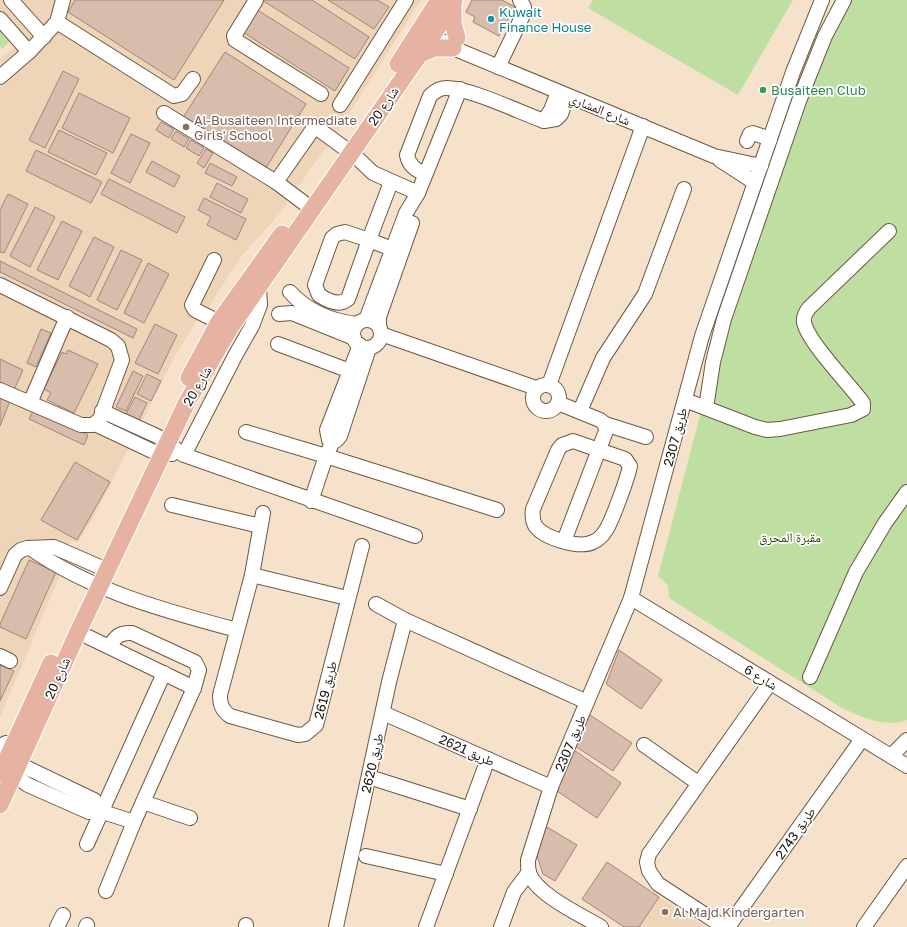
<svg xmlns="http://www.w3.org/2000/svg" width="907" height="927" font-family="'Golos Text','Noto Naskh Arabic',sans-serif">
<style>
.built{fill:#eed5b8}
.green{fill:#bfdea1}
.building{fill:#d8bdad;stroke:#9f8677}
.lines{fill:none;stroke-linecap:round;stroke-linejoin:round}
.minor-casing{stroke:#6a5946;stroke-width:16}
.major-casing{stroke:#fff;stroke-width:19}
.minor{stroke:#fff;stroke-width:14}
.major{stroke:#e6b2a1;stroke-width:17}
.culture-dot{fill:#0f9aa8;stroke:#fff;stroke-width:1.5}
.leisure-dot{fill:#2e9e5b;stroke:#fff;stroke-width:1.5}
.education-dot{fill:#8d6e63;stroke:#fff;stroke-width:1.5}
.labels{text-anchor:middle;stroke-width:3.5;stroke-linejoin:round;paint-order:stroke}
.culture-label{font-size:13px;fill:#0d838f;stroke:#fff;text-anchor:start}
.leisure-label{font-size:13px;fill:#27864d;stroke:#fff;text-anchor:start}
.street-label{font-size:13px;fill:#18120a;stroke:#fff}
.education-label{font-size:13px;fill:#785e54;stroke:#fff;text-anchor:start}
.park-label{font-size:13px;fill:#284200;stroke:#fff}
</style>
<rect width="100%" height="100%" fill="#f6e2cb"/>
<g class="built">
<path d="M0,0H421L333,139L297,188H292L285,197L287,205L241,257L208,308L205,307L201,313L175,356L96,513L78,542L71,541L57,570L61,573L0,717V59L20,42L23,37L0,11Z"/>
<path d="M659,897L705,927H639Z"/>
</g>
<g class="green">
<path d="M593,0H793L738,95L588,8Z"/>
<path d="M845,0H907V720C885,728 862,717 842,708L669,598L668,585L658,576L729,305L828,30Z"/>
<path d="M0,30L10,41L2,49L0,46Z"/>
</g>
<g class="building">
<path d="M75,0H224L174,80L68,12Z"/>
<path d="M262,0H312L369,37L355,59Z"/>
<path d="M328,0H377L389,7L374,29Z"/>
<path d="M472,0H502L515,7L499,36L473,22L475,17L466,12Z"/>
<path d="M256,9L349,68L335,91L241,31Z"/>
<path d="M225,52L306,104L264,171L182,119Z"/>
<path d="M63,71L79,79L45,148L29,140Z"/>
<path d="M79,93L130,118L113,153L62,128Z"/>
<path d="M161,122L174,129L169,138L156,130Z"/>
<path d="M59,130L107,153L96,175L48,152Z"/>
<path d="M176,131L189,139L184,147L171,139Z"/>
<path d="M131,134L150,143L130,183L111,173Z"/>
<path d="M191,140L204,148L199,156L186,148Z"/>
<path d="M206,149L213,153L204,168L197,163Z"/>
<path d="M36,150L102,182L91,203L26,171Z"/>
<path d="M152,161L180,176L174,187L146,172Z"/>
<path d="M210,163L237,177L232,186L205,173Z"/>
<path d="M109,179L185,217L177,233L101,194Z"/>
<path d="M217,183L248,199L241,213L210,197Z"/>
<path d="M8,194L28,204L4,253L0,252V210Z"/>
<path d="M204,198L246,219L236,240L207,225L211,217L198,210Z"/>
<path d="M35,207L55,217L30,267L10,256Z"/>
<path d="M62,221L82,231L58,280L37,270Z"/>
<path d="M94,237L114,247L90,297L69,286Z"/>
<path d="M121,250L142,260L117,310L97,300Z"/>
<path d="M0,261L137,329L133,338L0,272Z"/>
<path d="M148,263L169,274L144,323L124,313Z"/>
<path d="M155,324L177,335L158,374L135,363Z"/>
<path d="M41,329L51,333L36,367L27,363Z"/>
<path d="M68,350L98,364L74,413L47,400L51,393L44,389L62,352L66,354Z"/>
<path d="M0,359L23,370L14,390L0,383Z"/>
<path d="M133,371L143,376L126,411L116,407Z"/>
<path d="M147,374L161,381L151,401L137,394Z"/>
<path d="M0,397L10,401L0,426Z"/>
<path d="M135,397L147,403L139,420L126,414Z"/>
<path d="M34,409L88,435L84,445L29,419Z"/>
<path d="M75,462L110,482L77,540L41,520Z"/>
<path d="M29,560L56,572L26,639L0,627V624Z"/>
<path d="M619,650L662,680L641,709L606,684Z"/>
<path d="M0,665L14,671L0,701Z"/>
<path d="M587,713L632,743L613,771L575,746Z"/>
<path d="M574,750L621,783L597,818L557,791Z"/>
<path d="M547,827L577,845L555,881L543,874L534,847Z"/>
<path d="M607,862L659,897L639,927H624L582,899Z"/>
</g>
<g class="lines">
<g class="minor-casing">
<g id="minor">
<path d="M11,0L44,37"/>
<path d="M256,0L234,36L235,40L321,94"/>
<path d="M0,19L29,52"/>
<path d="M57,22L174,96L182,94L193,79"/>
<path d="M445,42L453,48L714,156L761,166"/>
<path d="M498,67L524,13V7L520,0"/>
<path d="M0,77L29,52L57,22L63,0"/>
<path d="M340,105L406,0"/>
<path d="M164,113L276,182L304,203"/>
<path d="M544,121L551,110L558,92"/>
<path d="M747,141L750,134L753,133L770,139"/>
<path d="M352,153L373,173L418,193"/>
<path d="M720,160L754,182"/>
<path d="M425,174C416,170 409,166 407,155L430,96C434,92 440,88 446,88C470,88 519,112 544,121L556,119L561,114L567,96"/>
<path d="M276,182L313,129L317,128L343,147"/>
<path d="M391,182L369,240L400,252"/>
<path d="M345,232L369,240L348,299C340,306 328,301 319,295L315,285L332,238L337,234Z"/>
<path d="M214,260L192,305L195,310L219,322"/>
<path d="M0,285L111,340L118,346L122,360L100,419L93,425H81L0,390"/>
<path d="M290,292C307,311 332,321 357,324"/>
<path d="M279,314L292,313L354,338"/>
<path d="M366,320L406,213L418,193L460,89"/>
<circle cx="367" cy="334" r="14"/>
<path d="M379,325V317L412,223"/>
<path d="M381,334L536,388"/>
<path d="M278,344L350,371"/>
<path d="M360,345L327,430L329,440C335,442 337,441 340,436L369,348"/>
<circle cx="546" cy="398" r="13"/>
<path d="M549,385L643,126"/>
<path d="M685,400L755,427L767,430L780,429L851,415L863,409V403C850,385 807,341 804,322C803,317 806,312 809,308L889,231"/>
<path d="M30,403L67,317"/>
<path d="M558,403L600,420L605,424L606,431L564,541"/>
<path d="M706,408L713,362L724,319L799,101L825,36L844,0"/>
<path d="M102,411L159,437L184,455L415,536"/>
<path d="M580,411L603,358L645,294L684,189"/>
<path d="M95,424L152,451L172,454"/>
<path d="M605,424L646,437"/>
<path d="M246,432L326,456L311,501"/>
<path d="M333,441L326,456L497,510"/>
<path d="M573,441L625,459L630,466C628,477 612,521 606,530C603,535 598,540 593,542C579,549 545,538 536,527C532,521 532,516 533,509L558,450L562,445Z"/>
<path d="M184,455L236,354L252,326L260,305L259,287"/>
<path d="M172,505L260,526"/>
<path d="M263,513L252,575L220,695C220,705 222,710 230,716L298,735L305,734L316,725L362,546"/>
<path d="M30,548C91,591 166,611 237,630"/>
<path d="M252,575L347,598"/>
<path d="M0,588L15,555L21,550L27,548L54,547L107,570"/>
<path d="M631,598L907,766"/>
<path d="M376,604L405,620L587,702"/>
<path d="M78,632L194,688"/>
<path d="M0,656L10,661"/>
<path d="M810,677L856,572L885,523L907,492"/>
<path d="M383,713L551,787"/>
<path d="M644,745L698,783"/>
<path d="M0,746L6,743H14"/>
<path d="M891,756L907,740"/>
<path d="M19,764L94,800L103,812"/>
<path d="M14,775L28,785L89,812H103L134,822"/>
<path d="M369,777L470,809"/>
<path d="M143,802L190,818"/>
<path d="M87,844L164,673"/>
<path d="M366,856L446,874"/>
<path d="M106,891L134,822L194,688L199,670L195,662L132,633C120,632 115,637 110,646"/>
<path d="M57,927L63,915"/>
<path d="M86,927L87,925"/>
<path d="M246,927V925"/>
<path d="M336,927L389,682L405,620"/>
<path d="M426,927L488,759"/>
<path d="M501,927L514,892L529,872"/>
<path d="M601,927C581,915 537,895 529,873C528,869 528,864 528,860L551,787L631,598L702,336L793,72L822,0"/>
<path d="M724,927L658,884L649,871L647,862L649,854L770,683"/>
<path d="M728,927L862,739"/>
<path d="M864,927L907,866"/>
</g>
</g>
<g class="major-casing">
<g id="major">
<path d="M453,3V23L457,38"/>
<path d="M418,55L435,48H453"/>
<path d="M398,64L439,0"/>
<path d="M189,378L219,322L282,234"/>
<path d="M0,774L51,663"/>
<path d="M0,805L78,632L187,402L230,328L433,35L454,0"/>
</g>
</g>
<use href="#minor" class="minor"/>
<use href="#major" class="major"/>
</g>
<circle class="culture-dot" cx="491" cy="19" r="4"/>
<circle class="leisure-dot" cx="763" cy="90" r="4"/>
<g class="education-dot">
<circle cx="186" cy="127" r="4"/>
<circle cx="665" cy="912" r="4"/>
</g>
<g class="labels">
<g class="culture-label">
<text x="499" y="17">Kuwait<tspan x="499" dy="15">Finance House</tspan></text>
</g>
<g class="leisure-label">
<text x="771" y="95">Busaiteen Club</text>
</g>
<g class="street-label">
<text transform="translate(383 106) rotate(-56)" y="5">شارع 20</text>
<text transform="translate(600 109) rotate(22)" y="5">شارع المشاري</text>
<text transform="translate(197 386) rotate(-60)" y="5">شارع 20</text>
<text transform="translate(675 437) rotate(-75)" y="5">طريق 2307</text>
<text transform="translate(761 677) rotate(31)" y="5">شارع 6</text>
<text transform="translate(57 678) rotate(-66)" y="5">شارع 20</text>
<text transform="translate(325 690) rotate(-76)" y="5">طريق 2619</text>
<text transform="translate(570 743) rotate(-67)" y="5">طريق 2307</text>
<text transform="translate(467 750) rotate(24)" y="5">طريق 2621</text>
<text transform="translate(372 763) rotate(-77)" y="5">طريق 2620</text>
<text transform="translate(795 833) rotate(-55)" y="5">طريق 2743</text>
</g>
<g class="education-label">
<text x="194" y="125">Al-Busaiteen Intermediate<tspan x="194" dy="15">Girls' School</tspan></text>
<text x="673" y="917">Al Majd Kindergarten</text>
</g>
<g class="park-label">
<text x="790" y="542">مقبرة المحرق</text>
</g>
</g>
</svg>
